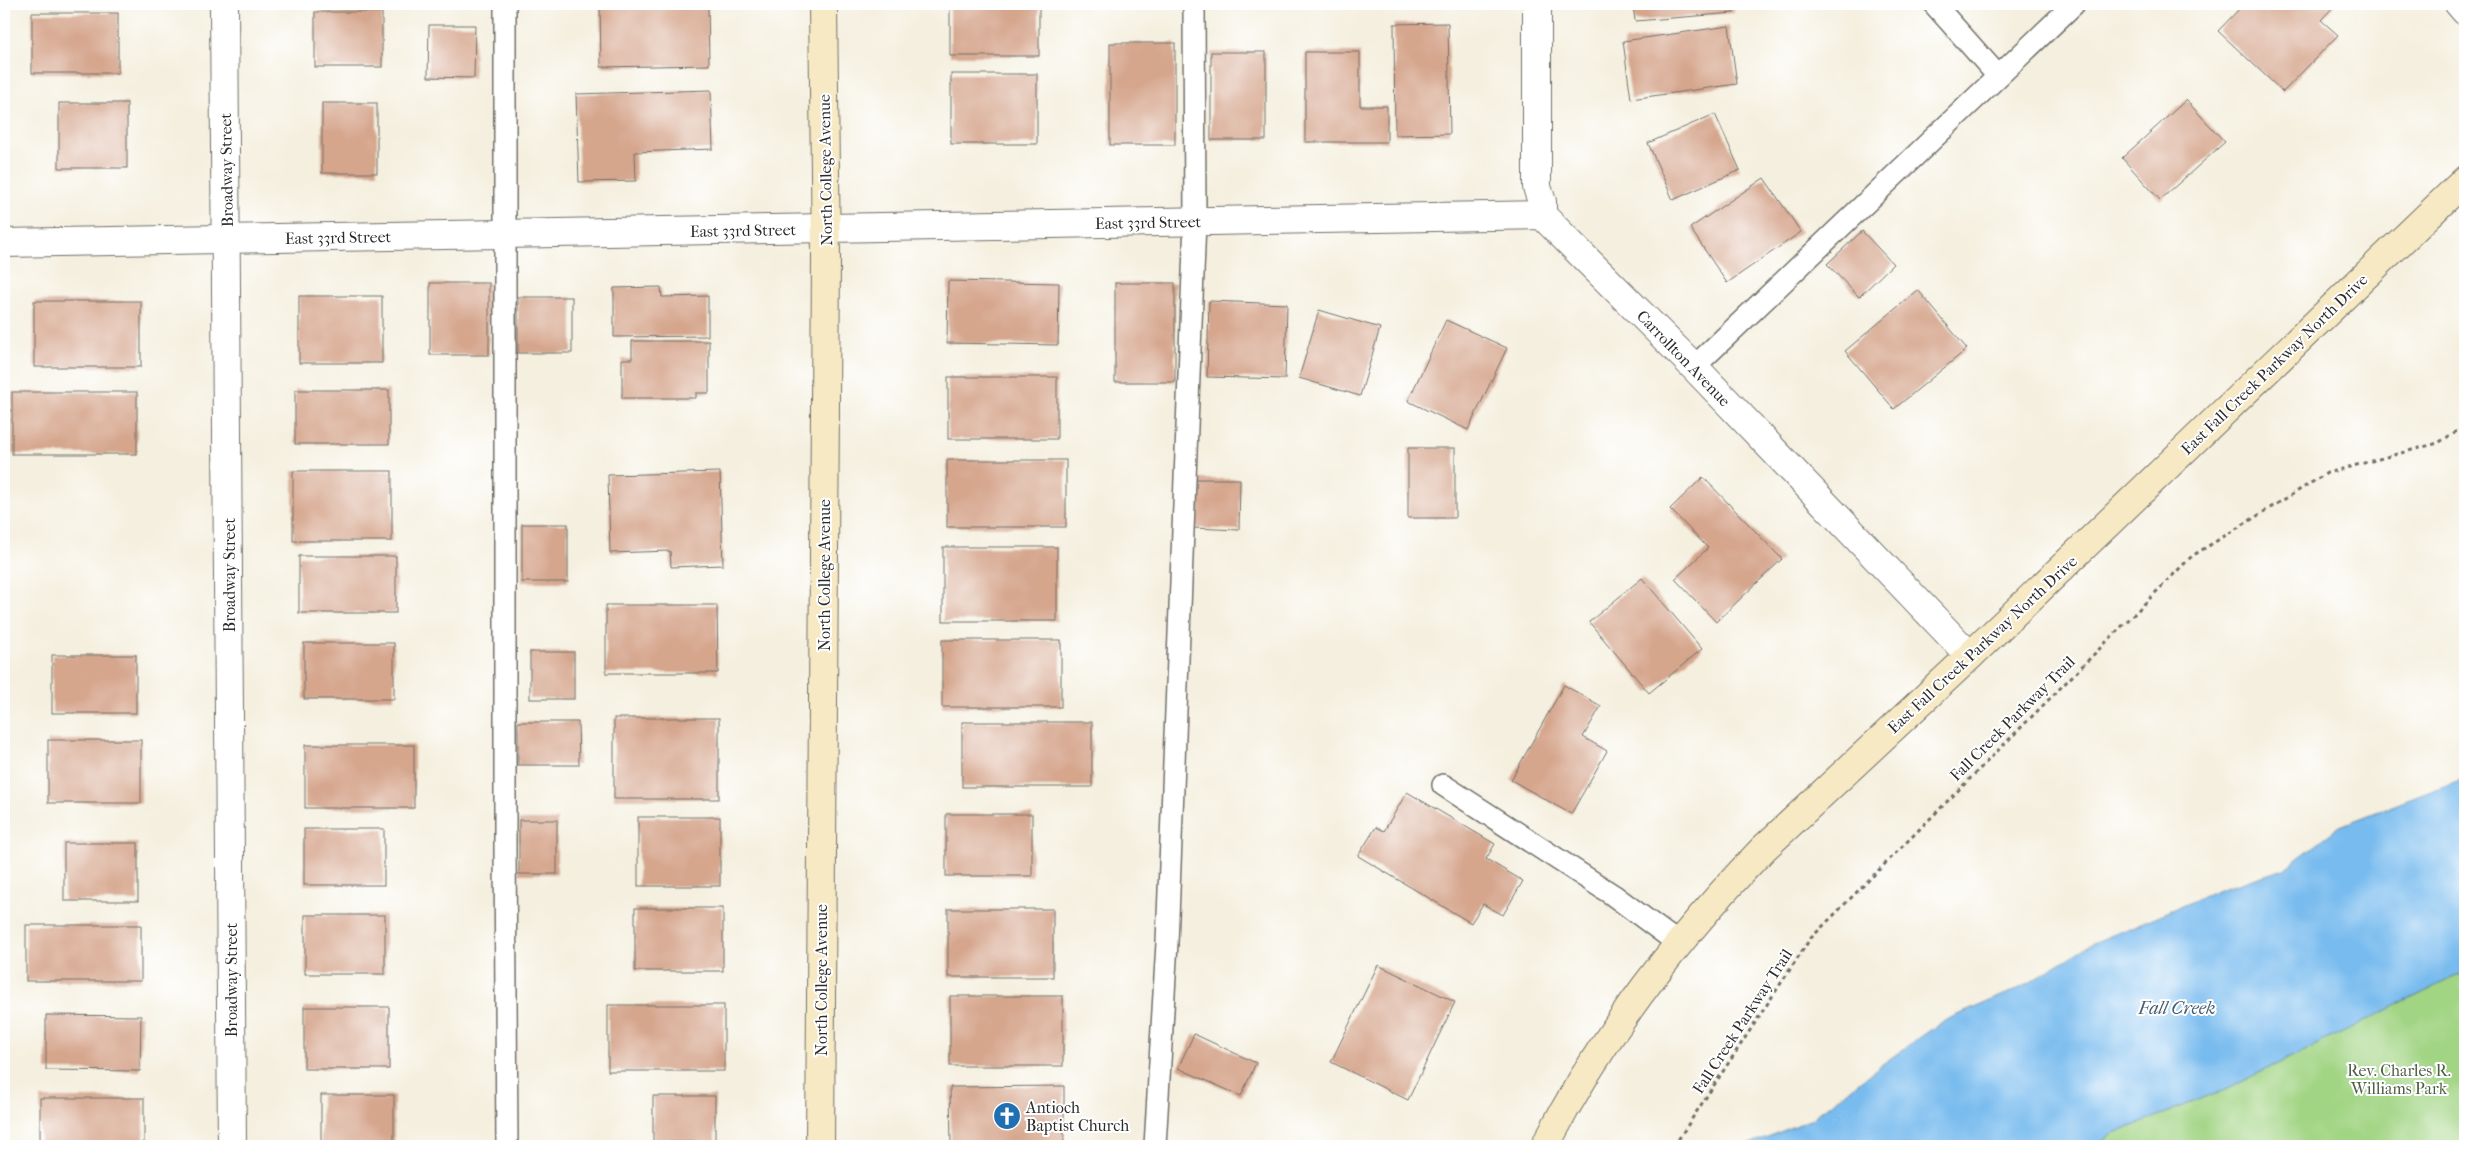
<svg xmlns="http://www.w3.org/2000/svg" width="2469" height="1150" font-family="'IM FELL French Canon',serif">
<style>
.green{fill:#a1d483;stroke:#668057}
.water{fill:#78bbee;stroke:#52738c}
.building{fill:#d5a58c}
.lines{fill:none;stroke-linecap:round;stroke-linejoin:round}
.lane-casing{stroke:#71706a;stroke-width:24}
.street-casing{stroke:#71706a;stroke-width:30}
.secondary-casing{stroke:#71706a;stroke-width:30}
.path{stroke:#71706a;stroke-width:3;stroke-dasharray:4 4;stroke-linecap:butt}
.lane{stroke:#fff;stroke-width:21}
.street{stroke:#fff;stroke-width:28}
.secondary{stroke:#f7e9c3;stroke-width:28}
.labels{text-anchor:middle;stroke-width:4;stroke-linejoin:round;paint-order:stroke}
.street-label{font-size:16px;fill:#2b2b2b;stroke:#fff}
.park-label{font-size:16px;fill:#4e5e45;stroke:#fff}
.poi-label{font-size:16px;fill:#2b2b2b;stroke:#fff;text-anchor:start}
.water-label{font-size:18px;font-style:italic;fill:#465d6f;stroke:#fff}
</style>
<rect width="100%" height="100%" fill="#fff"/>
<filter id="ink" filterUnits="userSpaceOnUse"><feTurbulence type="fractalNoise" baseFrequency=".02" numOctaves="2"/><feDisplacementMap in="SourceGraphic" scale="10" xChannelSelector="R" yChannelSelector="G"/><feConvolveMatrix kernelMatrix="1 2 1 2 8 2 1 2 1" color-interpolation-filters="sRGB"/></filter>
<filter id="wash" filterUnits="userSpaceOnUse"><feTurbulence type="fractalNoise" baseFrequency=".0096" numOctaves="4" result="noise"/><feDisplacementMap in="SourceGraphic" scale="20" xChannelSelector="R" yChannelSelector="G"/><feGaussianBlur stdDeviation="1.12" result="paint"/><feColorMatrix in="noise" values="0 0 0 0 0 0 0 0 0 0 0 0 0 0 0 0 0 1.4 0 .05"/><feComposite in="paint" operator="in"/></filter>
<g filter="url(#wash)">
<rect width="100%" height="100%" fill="#f4efde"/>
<path class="green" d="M2465,972V1146H2095L2111,1135L2228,1088Z"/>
<path class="water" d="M2465,778V972L2228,1088L2111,1135L2095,1146H1745L1810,1120L1881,1065L1942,1022L2022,987L2091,944L2222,889L2284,869L2340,826Z"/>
<g id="blocks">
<g class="building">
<path d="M708,4L709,65L601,67L600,5Z"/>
<rect x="950" y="4" width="89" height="52"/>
<path d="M1633,4H1733L1734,13L1635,21Z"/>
<path d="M2244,4H2336L2321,20L2338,35L2283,92L2218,31Z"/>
<rect x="315" y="12" width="67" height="55"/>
<rect x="32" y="13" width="86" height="60"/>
<path d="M1448,23L1450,134L1395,135L1394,24Z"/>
<path d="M429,25H475L474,78L428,77Z"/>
<path d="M1729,26L1737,84L1631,99L1623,41Z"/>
<rect x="1110" y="43" width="65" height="102"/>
<rect x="1211" y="52" width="55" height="88"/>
<path d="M1305,52H1360V106H1387V142H1305Z"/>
<rect x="951" y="74" width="86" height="70"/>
<path d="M711,90L713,149L635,152L636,181L579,182L576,94Z"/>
<path d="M2186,100L2225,142L2160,200L2122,158Z"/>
<rect x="59" y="103" width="68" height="65"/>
<rect x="322" y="103" width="55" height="70"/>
<path d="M1715,114L1740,170L1673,200L1648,143Z"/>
<path d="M1764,178L1801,232L1727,283L1690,228Z"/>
<path d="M1862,231L1893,264L1859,297L1827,264Z"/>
<path d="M948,281L1059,283L1058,345L947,343Z"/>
<rect x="430" y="283" width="59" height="72"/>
<rect x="1115" y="283" width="60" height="99"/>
<path d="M661,287L662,297L708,296V336L614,337V288Z"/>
<path d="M1918,290L1967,349L1894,409L1845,351Z"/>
<rect x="299" y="296" width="83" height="67"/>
<rect x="518" y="297" width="54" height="56"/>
<rect x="34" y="301" width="107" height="66"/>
<path d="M1209,301L1287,304L1285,379L1207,377Z"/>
<path d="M1319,310L1380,328L1360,396L1299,378Z"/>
<path d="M1446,320L1507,348L1468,430L1408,401Z"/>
<path d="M632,341H709V393H696V398H622V359H632Z"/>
<rect x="948" y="377" width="109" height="62"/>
<rect x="295" y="390" width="94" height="54"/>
<rect x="12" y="392" width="125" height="62"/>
<rect x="1408" y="448" width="47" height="70"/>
<rect x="947" y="460" width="119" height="67"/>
<rect x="293" y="471" width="99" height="70"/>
<path d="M720,472L723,565L671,567L670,551L610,553L608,475Z"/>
<path d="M1703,477L1782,559L1716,622L1675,579L1708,548L1670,509Z"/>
<path d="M1194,479H1240L1239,530L1193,528Z"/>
<rect x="522" y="524" width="46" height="58"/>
<rect x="943" y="547" width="114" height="74"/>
<rect x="299" y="556" width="97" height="57"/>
<path d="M1642,578L1702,649L1649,693L1589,622Z"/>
<path d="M606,605H717L718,673H606Z"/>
<rect x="942" y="640" width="119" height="67"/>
<rect x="304" y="643" width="90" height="56"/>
<rect x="530" y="652" width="44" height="47"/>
<rect x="52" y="655" width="84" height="58"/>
<path d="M1564,685L1601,706L1583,737L1607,751L1571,814L1511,780Z"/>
<rect x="614" y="718" width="105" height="81"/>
<path d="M518,722H578L579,765H518Z"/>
<rect x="962" y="722" width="130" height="65"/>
<rect x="48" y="740" width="93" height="63"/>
<rect x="305" y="745" width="109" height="63"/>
<path d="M1407,792L1495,844L1486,859L1523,881L1503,915L1483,904L1471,923L1358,856L1376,827L1384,831Z"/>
<rect x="946" y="814" width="86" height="62"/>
<rect x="638" y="817" width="82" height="69"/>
<rect x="519" y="820" width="38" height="54"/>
<rect x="304" y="829" width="80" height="56"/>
<rect x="64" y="843" width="74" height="58"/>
<rect x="635" y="908" width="88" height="63"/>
<rect x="948" y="909" width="105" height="68"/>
<rect x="305" y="915" width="80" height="59"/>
<rect x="26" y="925" width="115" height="56"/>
<path d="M1378,965L1455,1002L1408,1100L1331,1062Z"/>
<rect x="950" y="996" width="113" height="70"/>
<rect x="608" y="1005" width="116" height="66"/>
<rect x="304" y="1007" width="85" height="62"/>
<path d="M46,1015L141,1016L140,1071L46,1070Z"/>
<path d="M1194,1034L1256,1063L1241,1096L1178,1068Z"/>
<path d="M1064,1086V1146H951L950,1087Z"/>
<rect x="321" y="1095" width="73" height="51"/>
<rect x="653" y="1096" width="62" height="46"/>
<rect x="40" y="1098" width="104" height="48"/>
<path d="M1132,1144V1146H1068V1145Z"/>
</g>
</g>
</g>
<g filter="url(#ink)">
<use href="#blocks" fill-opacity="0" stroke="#71706a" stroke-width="1"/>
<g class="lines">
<g class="lane-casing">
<g id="lane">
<path d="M505,4V848L507,1146"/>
<path d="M1934,4L1998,76"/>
<path d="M1694,367L2074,4"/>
<path d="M1443,785L1613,895L1679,944"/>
<path d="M1155,1146L1167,943L1195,221L1194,4"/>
</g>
</g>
<g class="street-casing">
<g id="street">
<path d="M224,4L232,1146"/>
<path d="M1537,4V187L1542,202V215L1694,367L1970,656"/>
<path d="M2459,4L2465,11"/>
<path d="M4,243L1542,215"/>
</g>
</g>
<g class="secondary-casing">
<g id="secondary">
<path d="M820,1146L826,258L823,4"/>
<path d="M1545,1146C1601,1037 1678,937 1763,849L1970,656L2465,180"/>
</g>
</g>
<path class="path" d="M1674,1146L1810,939L2192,556L2327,473L2438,443L2465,426"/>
<use href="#lane" class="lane"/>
<use href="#street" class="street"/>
<use href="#secondary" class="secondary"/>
</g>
</g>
<defs>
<g id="church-disc" transform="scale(1.4375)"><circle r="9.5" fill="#1f6fb2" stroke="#fff"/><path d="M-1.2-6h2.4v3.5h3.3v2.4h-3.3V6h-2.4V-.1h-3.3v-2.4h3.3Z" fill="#fff"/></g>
</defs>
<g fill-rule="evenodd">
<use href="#church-disc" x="1007" y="1116"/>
</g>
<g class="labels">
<g class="street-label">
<text transform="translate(226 170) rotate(-91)" y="6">Broadway Street</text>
<text transform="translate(825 170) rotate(-91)" y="6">North College Avenue</text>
<text transform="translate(1148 222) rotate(-1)" y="6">East 33rd Street</text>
<text transform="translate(743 230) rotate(-1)" y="6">East 33rd Street</text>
<text transform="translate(338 237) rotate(-1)" y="6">East 33rd Street</text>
<text transform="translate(1684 358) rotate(46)" y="6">Carrollton Avenue</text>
<text transform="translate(2274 364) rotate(-44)" y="6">East Fall Creek Parkway North Drive</text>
<text transform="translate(229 575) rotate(-90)" y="6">Broadway Street</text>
<text transform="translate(824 575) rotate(-90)" y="6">North College Avenue</text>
<text transform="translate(1982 644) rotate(-43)" y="6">East Fall Creek Parkway North Drive</text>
<text transform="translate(2012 718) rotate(-45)" y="6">Fall Creek Parkway Trail</text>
<text transform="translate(231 980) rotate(-90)" y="6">Broadway Street</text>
<text transform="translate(821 980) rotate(-90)" y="6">North College Avenue</text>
<text transform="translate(1742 1021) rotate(-57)" y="6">Fall Creek Parkway Trail</text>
</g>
<g class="park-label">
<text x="2399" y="1076">Rev. Charles R.<tspan x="2399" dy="18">Williams Park</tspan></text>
</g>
<g class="poi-label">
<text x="1026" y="1113">Antioch<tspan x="1026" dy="18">Baptist Church</tspan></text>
</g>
<g class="water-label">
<text x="2177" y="1014">Fall Creek</text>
</g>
</g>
<rect width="2469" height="1150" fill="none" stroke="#fff" stroke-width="20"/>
</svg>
